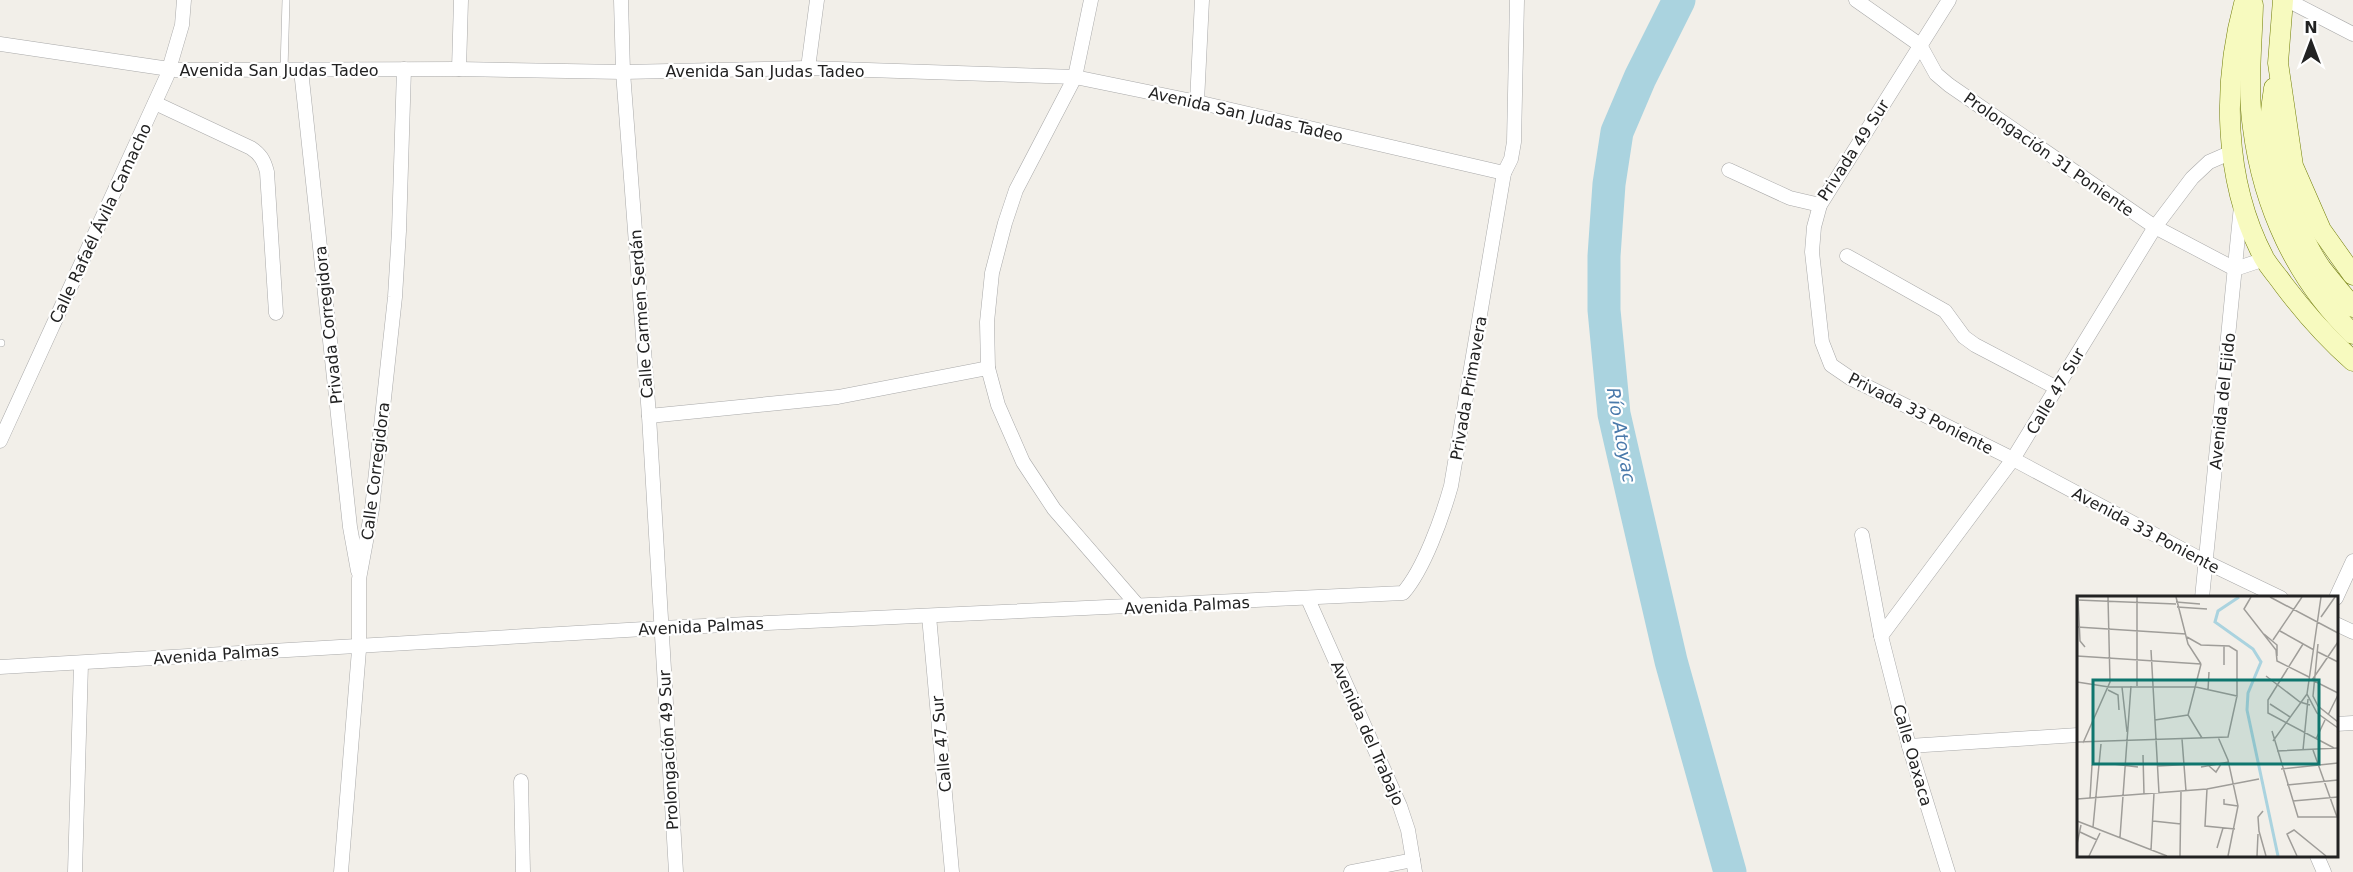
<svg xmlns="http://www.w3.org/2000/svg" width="2353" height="872" font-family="'DejaVu Sans',sans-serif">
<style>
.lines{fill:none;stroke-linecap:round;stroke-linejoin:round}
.river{stroke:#aad3df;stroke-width:33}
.service-casing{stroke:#a9a9a9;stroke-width:8}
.minor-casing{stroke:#a9a9a9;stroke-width:15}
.secondary-casing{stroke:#707d05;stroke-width:21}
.service{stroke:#fff;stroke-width:7}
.minor{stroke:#fff;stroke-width:14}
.secondary{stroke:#f7fabf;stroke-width:20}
.labels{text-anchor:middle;stroke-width:4.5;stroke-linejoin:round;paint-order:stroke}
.street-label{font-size:16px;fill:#222;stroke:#fff}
.water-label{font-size:18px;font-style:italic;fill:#4a7aab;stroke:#fff}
.inset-river{fill:none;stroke:#aad3df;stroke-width:3}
.inset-road{fill:none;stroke:#9f9d99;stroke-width:1.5}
.view{fill:#0f766e;fill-opacity:0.15;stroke:#0f766e;stroke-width:3}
.inset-edge{fill:none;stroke:#222;stroke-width:3}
</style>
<rect width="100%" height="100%" fill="#f2efe9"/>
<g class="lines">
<path class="river" d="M1679,0L1640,78L1617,132L1609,184L1604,256V310L1614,414L1631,488L1671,661L1730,872"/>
<g class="service-casing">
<g id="service">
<path d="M284,70L286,0"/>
<path d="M0,343H1"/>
</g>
</g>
<g class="minor-casing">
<g id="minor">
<path d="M621,0L623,72L649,416L676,872"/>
<path d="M1091,0L1075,77L1016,190L1005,223L992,273L987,322L988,368L998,405L1023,462L1054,509L1139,607"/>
<path d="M1856,0L1920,45L1936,74L1949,85L2155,227L2235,269L2265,259"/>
<path d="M1949,0L1820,205L1814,227L1812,252L1822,342L1831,365L1850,378L2013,459L2206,562L2281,598"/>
<path d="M2287,0L2353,34"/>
<path d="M0,44L176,70L459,69L623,72L808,68L1075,77L1197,102L1504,173L1511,159L1514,142L1517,0"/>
<path d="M808,68L817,0"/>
<path d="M459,69L461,0"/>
<path d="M301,70L350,527L358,571"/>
<path d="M1197,102L1202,0"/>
<path d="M155,103L251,148C260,154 264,160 267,172L276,313"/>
<path d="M1729,170L1790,198L1820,205"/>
<path d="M1847,256L1945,311L1964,337L1975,345L2057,388"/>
<path d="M649,416L838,397L988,368"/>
<path d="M0,441L167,76L182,25L184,0"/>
<path d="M1862,535L1881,636L1909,746L1948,872"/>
<path d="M2202,598L2241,206"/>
<path d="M2336,598L2353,561"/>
<path d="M1308,599L1400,806L1408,830L1415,872"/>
<path d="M929,616L952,872"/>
<path d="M2336,624L2353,632"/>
<path d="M1881,636L2013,459L2155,227L2192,178L2209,162L2232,152"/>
<path d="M0,667L661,628L1403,593C1424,569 1442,518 1451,486L1504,173"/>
<path d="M2336,724L2353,723"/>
<path d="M1909,746L2078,735"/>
<path d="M521,781L523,872"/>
<path d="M2317,856L2324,872"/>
<path d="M75,872L81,664"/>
<path d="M341,872L359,650V579L372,509L395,297L399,231L404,69"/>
<path d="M1351,872L1413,860"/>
</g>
</g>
<g class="secondary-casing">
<g id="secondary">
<path d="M2245,0C2222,83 2223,180 2264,258C2269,267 2277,275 2283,284C2304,312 2327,338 2353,361"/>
<path d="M2283,0L2278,63L2293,166L2321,230L2353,275"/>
<path d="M2253,5C2252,44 2247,89 2253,128C2263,206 2296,279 2353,334"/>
<path d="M2274,88C2273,98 2270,110 2271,120C2273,162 2297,234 2321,268C2331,281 2342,294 2353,307"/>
</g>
</g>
<use href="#service" class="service"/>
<use href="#minor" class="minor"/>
<use href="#secondary" class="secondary"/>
</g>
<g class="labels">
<g class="street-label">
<text x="279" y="76">Avenida San Judas Tadeo</text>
<text x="765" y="77">Avenida San Judas Tadeo</text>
<text transform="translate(1246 114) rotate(13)" y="6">Avenida San Judas Tadeo</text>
<text transform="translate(1853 150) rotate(-57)" y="6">Privada 49 Sur</text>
<text transform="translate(2049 154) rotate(35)" y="6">Prolongación 31 Poniente</text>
<text transform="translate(100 223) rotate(-65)" y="6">Calle Rafaél Ávila Camacho</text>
<text transform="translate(641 314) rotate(-94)" y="6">Calle Carmen Serdán</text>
<text transform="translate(328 325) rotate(-96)" y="6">Privada Corregidora</text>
<text transform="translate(1468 388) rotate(-80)" y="6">Privada Primavera</text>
<text transform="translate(2055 391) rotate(-59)" y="6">Calle 47 Sur</text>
<text transform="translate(2222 401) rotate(-84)" y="6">Avenida del Ejido</text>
<text transform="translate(1921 413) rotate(27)" y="6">Privada 33 Poniente</text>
<text transform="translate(375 471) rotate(-83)" y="6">Calle Corregidora</text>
<text transform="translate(2146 530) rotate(28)" y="6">Avenida 33 Poniente</text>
<text transform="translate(1187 605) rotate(-3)" y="6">Avenida Palmas</text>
<text transform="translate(701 626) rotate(-3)" y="6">Avenida Palmas</text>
<text transform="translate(216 654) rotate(-4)" y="6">Avenida Palmas</text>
<text transform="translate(1368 733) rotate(66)" y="6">Avenida del Trabajo</text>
<text transform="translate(941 744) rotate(-95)" y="6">Calle 47 Sur</text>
<text transform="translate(668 750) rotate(-93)" y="6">Prolongación 49 Sur</text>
<text transform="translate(1913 755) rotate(74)" y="6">Calle Oaxaca</text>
</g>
<g class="water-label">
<text transform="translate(1621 435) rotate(80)" y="6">Río Atoyac</text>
</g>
</g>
<g transform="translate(2077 596)">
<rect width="261" height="261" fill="#f2efe9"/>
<path class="inset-river" d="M162,1L141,15L138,26L176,53L184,66L171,97L170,114L201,260"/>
<path class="inset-road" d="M1,1L3,45L8,51M60,1V90M99,1L111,48L124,68M174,1L167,13L199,54L200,65L232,81M193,1L261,37M244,1L230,98L240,117L261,132M0,4L99,8M99,6L123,8M100,11L130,13M244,21L258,1M0,31L109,38M203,35L237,54M187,38L200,49V60M196,44L225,1M261,46L235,84L261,97M226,48L191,104V117L257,152M241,48L236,100L241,110L261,126M74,54L82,197M241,56L261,66M0,60L124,68M124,68L111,119L125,142M147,69V50M189,80L223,106L233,109M0,86L32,91H119L160,100V55L152,50L124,49L110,41M45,91L50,136M31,94L41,99L42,114M131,94L132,76M193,108L213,121M251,119L261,99M78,124L111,119M195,135L221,221H261M141,141L151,164L161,210L151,260M105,143L109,195M239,143L248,124M196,145L230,98M0,146L151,141L160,100M6,147L33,86L31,1M226,154L231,103M236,154L260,221M200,155L261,152M66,159L67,198M36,168L61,171M81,170L119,168M132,170L139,176L144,168M124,171L152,166M204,173L261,167M210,189L261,184M130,193L128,230L158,233M13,202L15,169M0,203L130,193L182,183M147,203V208L161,210M216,205L261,201M186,215L181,221L182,235L189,260M0,225L90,260M76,225L104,228M16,231L24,148M3,236L20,244M43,241L54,90M0,248L4,229M140,252L146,232M74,254L77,197M12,260L23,237M103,260L104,195M180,260L181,238M220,260L210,238L217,234L249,260"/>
<path class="view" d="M16,84H242V168H16Z"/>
<rect width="261" height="261" class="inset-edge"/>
</g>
<g transform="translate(2311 42)" stroke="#ffffff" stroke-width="4.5" paint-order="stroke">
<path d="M0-4.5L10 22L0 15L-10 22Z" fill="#222222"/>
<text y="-9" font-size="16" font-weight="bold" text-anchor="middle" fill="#222222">N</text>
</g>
</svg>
